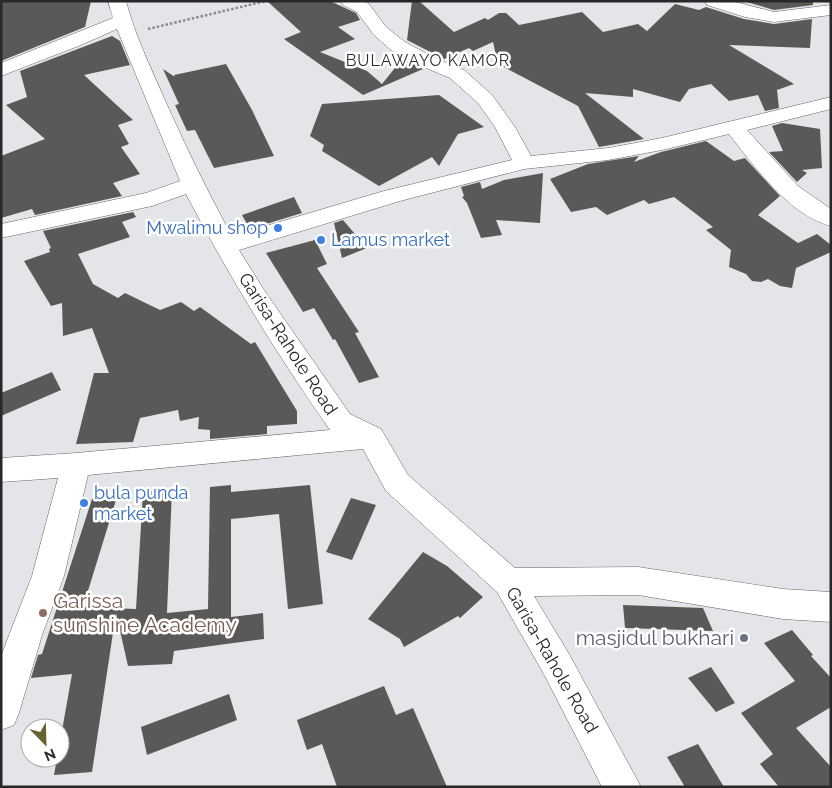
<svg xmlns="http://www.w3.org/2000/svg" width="832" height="788" font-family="Raleway,sans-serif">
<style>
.building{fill:#5b5957}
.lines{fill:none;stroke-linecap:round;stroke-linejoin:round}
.street-casing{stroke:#636567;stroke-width:1}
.path{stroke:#898a8c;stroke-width:2.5;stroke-dasharray:2.5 2;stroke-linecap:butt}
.street{fill:#fff;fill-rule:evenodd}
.shop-dot{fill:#3f7fe0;stroke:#fff;stroke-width:2}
.education-dot{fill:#8d6e63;stroke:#fff;stroke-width:2}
.worship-dot{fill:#6b7280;stroke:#fff;stroke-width:2}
.labels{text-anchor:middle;stroke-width:5;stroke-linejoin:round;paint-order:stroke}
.far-quarter-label{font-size:16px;letter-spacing:1px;fill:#2a2c2e;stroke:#fff}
.shop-label{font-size:18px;fill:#366cbe;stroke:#fff;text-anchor:start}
.street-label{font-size:18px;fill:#272829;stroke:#fff}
.near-education-label{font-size:21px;fill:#785e54;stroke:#fff;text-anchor:start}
.near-worship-label{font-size:21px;fill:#5b616d;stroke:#fff;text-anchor:end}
</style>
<rect width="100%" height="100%" fill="#e4e5e8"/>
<g class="building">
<path d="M1,1H91L85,27L1,61Z"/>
<path d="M267,1H330L356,13L360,20L338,27L355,39L320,52L367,71L382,84L403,58L423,69L363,95L284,39L301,32Z"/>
<path d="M412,1H419L454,32L485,18L488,20L499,13H506L519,25L582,12L603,32L638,24L647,31L675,4L699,10L706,7L744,19L774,24L812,19L810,48L729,45L794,84L777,90L779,108L765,111L758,95L729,101L711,84L689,89L680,102L633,89V97L585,93L644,139L599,147L578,106L498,64L493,42L473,51L469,48L444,59L407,40Z"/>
<path d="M743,1H813V5L774,10Z"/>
<path d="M112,36L120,41L130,65L84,75L133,120L118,125L129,144L121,147L140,174L113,183L122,196L35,215L32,209L1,218V156L45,139L6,105L27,97L20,71Z"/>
<path d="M226,64L252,110L274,156L214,168L195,130L187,131L175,105L179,104L163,69L175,77L174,75Z"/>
<path d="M439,95L484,127L458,134L439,166L432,157L379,186L322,151L324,145L310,136L322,104Z"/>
<path d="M782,123L820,129L822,168L802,170L807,173L797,182L769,152L783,151L772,126Z"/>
<path d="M706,141L734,161L745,158L780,196L758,215L798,243L817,234L831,245V252L796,268L792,288L780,286L768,279L761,282L752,281L746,274L729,267L731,250L706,230L713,227L674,197L649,204L644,200L607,215L596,207L571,212L550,179L588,164L639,156L634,162L661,152Z"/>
<path d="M543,173L540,223L496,220L502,235L481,238L467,203L462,197L464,196L461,187L480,182L482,189L504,180Z"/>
<path d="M294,197L302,213L250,229L242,215Z"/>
<path d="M133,212L136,217L122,222L130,237L78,254L93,284L118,298L125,293L160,310L181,302L194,311L200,307L251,344L255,342L297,411V424L267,426V434L210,439V430L198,429L199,417L180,421L178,410L140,418L133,442L76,444L94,373H109L92,328L63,336L62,303L51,306L24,261L50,252L49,249L51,248L43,231Z"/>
<path d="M343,220L367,248L342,258L334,223Z"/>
<path d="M315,240L327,264L317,268L359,332L355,333L379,377L359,383L335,339L333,340L314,308L303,312L266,253Z"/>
<path d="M52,372L61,390L1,416V393Z"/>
<path d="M231,485V492L310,485L323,604L288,609L279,514L231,519V617L263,613L264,639L174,651L172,664L128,666L116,613L92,772L54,775L57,758H60V742L72,674L31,678L38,655L42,654L92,499L116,500L83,607L136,609L143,492L172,489L167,613L208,609L210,487Z"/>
<path d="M351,498L376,505L352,560L326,552Z"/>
<path d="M423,552L447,566L483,597L460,618L458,616L404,647L400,639L368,619Z"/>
<path d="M623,605L703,608L713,631L625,628Z"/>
<path d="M792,630L813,655L811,656L831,678V707L796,728L831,767V787H779L760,764L773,754L741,713L795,681L764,643Z"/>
<path d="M711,667L735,703L716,712L688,678Z"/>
<path d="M384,686L396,715L413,708L447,787H337L322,744L307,750L297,720Z"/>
<path d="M229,694L237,720L147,755L141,727Z"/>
<path d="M698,744L724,787H685L667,757Z"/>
</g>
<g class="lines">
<g class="street-casing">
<g id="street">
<path d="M108,1H126C135,35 150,66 164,98C185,145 207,191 232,236L384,191L512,160L495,127L478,103L450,78L419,65L391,50L374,35L357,12L343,5L341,1H363L369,4L386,27L405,42L433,57L464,70L492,95L515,127L531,156L608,148L662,138L831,97V109L747,130L798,186L831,209V226C790,216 754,166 729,134L662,150L608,160L524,169L400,201L239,250L264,290L350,414L381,429L408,475L515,568L638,567L783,589L831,592V622L783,619L638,595L534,596L569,654L641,787H602L545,676L497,592L386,491L363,449L88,475L64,576L42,635L19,713L14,725L1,730V656L32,576L58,478L1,482V458L76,453L330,430C277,355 229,276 186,194L152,206L1,238V224L146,193L180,181L117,29L81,45L1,76V63L113,18Z"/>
<path d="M705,1H732L774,12L831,5V15L774,22L745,17L707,5Z"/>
</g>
</g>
<path class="path" d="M148,29L266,1"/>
<use href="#street" class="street"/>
</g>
<g class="shop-dot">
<circle cx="278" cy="228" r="5"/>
<circle cx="321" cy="240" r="5"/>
<circle cx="84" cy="503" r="5"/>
</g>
<circle class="education-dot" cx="43" cy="613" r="5"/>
<circle class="worship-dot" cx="744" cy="638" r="5"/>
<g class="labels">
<g class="far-quarter-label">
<text x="428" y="66">BULAWAYO KAMOR</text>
</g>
<g class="shop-label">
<text x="268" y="234" text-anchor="end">Mwalimu shop</text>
<text x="331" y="246">Lamus market</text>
<text x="94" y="499">bula punda<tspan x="94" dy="21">market</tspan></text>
</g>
<g class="street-label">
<text transform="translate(288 344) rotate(57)" y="6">Garisa-Rahole Road</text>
<text transform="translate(552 660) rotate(60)" y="6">Garisa-Rahole Road</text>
</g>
<g class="near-education-label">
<text x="53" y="608">Garissa<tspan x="53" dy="24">sunshine Academy</tspan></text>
</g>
<g class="near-worship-label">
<text x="734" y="645">masjidul bukhari</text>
</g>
</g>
<rect width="832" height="788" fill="none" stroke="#272829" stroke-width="5"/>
<g transform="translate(45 743) rotate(157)"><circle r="24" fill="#ffffff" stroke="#a9a9a9"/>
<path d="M0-4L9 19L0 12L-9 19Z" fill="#666330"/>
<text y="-8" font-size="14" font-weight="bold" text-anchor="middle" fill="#272829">N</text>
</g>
</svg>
